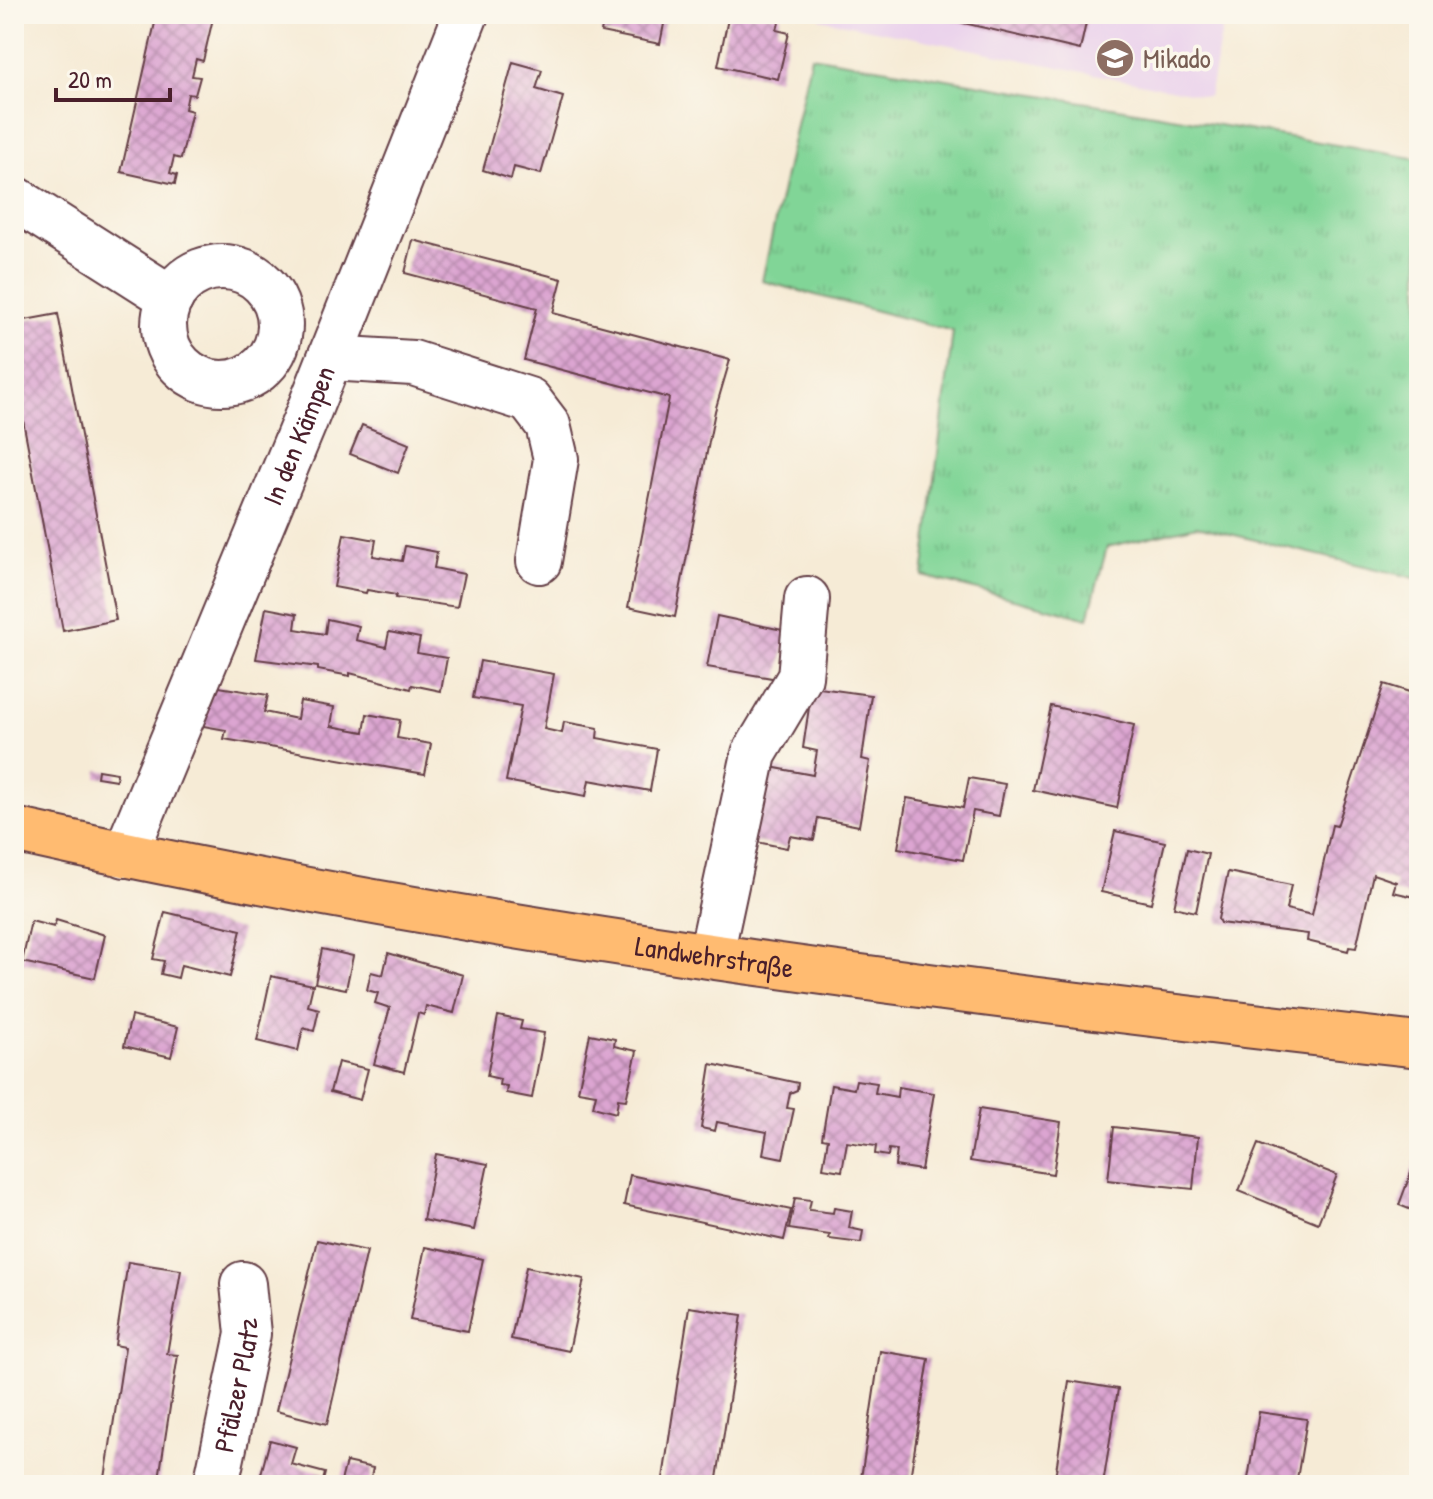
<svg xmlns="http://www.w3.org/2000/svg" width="1433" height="1499" font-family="'Patrick Hand',sans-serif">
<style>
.built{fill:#ead1ec}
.grass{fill:url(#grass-tufts);stroke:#667a61;stroke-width:2}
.building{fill:url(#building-cross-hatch)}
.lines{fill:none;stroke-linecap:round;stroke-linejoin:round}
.minor-casing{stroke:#643e45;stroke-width:48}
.major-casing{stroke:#643e45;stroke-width:48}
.minor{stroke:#fff;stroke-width:44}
.major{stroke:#ffbb71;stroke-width:44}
.labels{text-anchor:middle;stroke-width:7;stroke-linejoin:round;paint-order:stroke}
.education-label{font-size:28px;fill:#785e54;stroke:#fbf7ec;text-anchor:start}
.street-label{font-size:28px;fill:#4a1f2b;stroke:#fbf7ec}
</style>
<defs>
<pattern id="grass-tufts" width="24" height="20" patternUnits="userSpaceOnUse" patternTransform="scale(2)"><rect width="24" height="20" fill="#81d597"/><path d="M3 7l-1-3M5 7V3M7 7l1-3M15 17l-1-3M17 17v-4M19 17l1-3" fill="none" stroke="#71b682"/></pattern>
<pattern id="building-cross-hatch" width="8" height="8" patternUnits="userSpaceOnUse" patternTransform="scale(2)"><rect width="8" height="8" fill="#dca5d1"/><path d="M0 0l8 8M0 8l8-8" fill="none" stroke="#b486aa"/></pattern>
</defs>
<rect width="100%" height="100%" fill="#fbf7ec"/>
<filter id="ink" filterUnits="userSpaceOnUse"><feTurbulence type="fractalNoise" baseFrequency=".0125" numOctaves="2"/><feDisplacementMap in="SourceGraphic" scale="16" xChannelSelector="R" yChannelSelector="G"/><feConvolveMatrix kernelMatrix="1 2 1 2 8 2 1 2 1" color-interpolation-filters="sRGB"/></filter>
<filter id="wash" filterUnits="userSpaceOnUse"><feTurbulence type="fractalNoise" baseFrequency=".006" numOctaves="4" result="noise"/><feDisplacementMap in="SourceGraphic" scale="32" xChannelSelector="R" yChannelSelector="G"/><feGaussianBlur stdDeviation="1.8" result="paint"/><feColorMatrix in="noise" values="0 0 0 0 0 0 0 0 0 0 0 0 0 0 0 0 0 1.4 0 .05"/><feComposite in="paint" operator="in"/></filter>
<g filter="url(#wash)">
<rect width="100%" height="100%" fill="#f6ebd6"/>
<path class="built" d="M821,14H1225L1209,97L820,19Z"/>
<path class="grass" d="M811,56L1419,159V579L1197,526L1107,547L1088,618L923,576L953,331L762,281Z"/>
<g id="blocks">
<g class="building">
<path d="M157,14H214L203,61L196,59L192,76L200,77L195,95L188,94L185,109L192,111L181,159L174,157L170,173L177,175L175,184L121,172Z"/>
<path d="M529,14H552L550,20Z"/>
<path d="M605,14H666L660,44L601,32Z"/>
<path d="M729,14L781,15L777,30L789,33L778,79L718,66Z"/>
<path d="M925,14H1088L1080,50Z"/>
<path d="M513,62L542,70L536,89L563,97L541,174L514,167L511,179L483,170Z"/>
<path d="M413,240L562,279L553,313L730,360L715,411L675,617L628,607L669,398L524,360L537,308L405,273Z"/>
<path d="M58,314L116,620L63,631L14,373V322Z"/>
<path d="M362,425L409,444L398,473L350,454Z"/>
<path d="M344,534L376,540L373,556L402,561L405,546L437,552L434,568L464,574L457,607L395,598L396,595L367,590L366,593L334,587Z"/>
<path d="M266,608L297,614L295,629L325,634L327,619L359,626L356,640L386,647L389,632L420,638L417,653L447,658L441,691L412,685L411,689L350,673V676L318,670V667L256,659Z"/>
<path d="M717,616L787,631L778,679L707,667Z"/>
<path d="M480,661L554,674L544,729L562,733L564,722L598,728L597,738L657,749L650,791L589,780L586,796L506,781L521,706L473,698Z"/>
<path d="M1384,684L1419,695V898L1393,892L1396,882L1373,874L1356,948L1349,947L1348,951L1307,941L1308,934L1220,923L1218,919L1228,872L1291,885L1286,909L1312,915L1332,825L1337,826Z"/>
<path d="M213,686L268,695L264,712L297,719L300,701L334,707L331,726L364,732L367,714L400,720L397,738L431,744L425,774L224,739L226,730L198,725Z"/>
<path d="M812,687L871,695L862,759L870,761L859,826L818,818L814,840L790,836L787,848L747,840L770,767L813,775L817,751L803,748Z"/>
<path d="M1051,706L1134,725L1117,808L1033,790Z"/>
<path d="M98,770L117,773L116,780L97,777Z"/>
<path d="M969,778L1005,784L999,816L973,811L963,860L898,848L907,798L963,808Z"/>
<path d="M1115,831L1165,842L1151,903L1101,892Z"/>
<path d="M1187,849L1208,854L1196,912L1174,907Z"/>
<path d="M165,912L241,930L230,977L181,965L178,978L161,974L164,961L153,959Z"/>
<path d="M56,920L105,935L95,978L22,962L31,921L54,927Z"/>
<path d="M322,949L353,956L346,989L315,983Z"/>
<path d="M388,953L463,975L454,1013L426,1006L424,1015L418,1013L404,1072L374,1064L390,1008L375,1003L378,993L367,990L371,972L383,975Z"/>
<path d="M271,976L313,985L308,1006L319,1009L314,1031L303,1028L298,1051L257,1041Z"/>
<path d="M131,1016L178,1027L171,1057L124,1046Z"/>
<path d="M498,1016L522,1021L520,1029L544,1033L532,1098L506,1093L507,1086L499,1085L500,1079L487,1076Z"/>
<path d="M590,1034L615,1039L614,1046L637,1051L626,1100L618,1099L616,1113L593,1107L596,1094L578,1091Z"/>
<path d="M338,1062L368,1069L360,1100L330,1092Z"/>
<path d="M711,1064L798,1083L797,1090L790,1093L787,1108L794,1109L783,1158L763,1154L767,1132L717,1122L715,1131L701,1128Z"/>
<path d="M856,1080L877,1083L875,1093L897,1097L898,1087L934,1093L921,1170L895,1166L897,1150L889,1149L888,1156L875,1154L876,1146L847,1142L842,1171L823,1168L828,1139L822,1138L831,1085L854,1089Z"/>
<path d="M979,1109L1061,1122L1053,1174L970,1161Z"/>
<path d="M1114,1127L1198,1137L1193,1189L1108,1180Z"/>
<path d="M1258,1144L1337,1175L1318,1223L1239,1191Z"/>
<path d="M1419,1151V1213L1399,1205Z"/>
<path d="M436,1154L488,1164L474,1230L423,1220Z"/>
<path d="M630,1175L791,1210L784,1240L624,1205Z"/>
<path d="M795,1198L811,1200L809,1210L833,1213L834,1208L852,1211L849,1228L863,1231L861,1243L829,1239L830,1235L789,1229Z"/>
<path d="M317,1240L367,1251L327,1424L276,1411Z"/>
<path d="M425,1247L483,1259L468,1331L410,1320Z"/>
<path d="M128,1262L181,1270L167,1354L178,1355L158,1485H104L125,1347L115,1345Z"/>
<path d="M526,1267L584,1279L569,1351L511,1339Z"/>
<path d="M689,1307L742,1315L726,1420L716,1485H662Z"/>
<path d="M880,1351L929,1359L909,1485H860Z"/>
<path d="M1069,1381L1118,1389L1103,1485H1054Z"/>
<path d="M1259,1412L1307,1419L1296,1485H1247Z"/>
<path d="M270,1440L296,1447L291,1464L325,1473L322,1485H258Z"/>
<path d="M346,1462L373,1468L369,1485H340Z"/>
</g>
</g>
</g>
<g filter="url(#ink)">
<use href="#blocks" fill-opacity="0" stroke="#643e45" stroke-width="2"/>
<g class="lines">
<g class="minor-casing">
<g id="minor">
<path d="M14,198L171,298"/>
<circle cx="222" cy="325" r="58"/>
<path d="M330,358L413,363L529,400L548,425L556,459L539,561"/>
<path id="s1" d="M125,855L304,423L466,14"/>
<path d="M711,955L754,754L800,677L807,599"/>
<path id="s2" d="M216,1485L248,1334L243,1284"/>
</g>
</g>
<g class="major-casing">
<g id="major">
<path id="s3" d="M14,830C476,934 949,992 1419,1045"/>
</g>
</g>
<use href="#minor" class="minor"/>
<use href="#major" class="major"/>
</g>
</g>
<defs>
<g id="school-disc" transform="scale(2)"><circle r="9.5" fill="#8d6e63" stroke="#fbf7ec"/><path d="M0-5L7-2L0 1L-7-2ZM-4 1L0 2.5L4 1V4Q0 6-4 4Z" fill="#fff"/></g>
</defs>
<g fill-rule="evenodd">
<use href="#school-disc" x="1115" y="58"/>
</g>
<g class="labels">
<g class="education-label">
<text x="1143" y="68">Mikado</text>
</g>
<g class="street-label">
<text dy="10" stroke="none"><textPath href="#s1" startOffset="454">In den Kämpen</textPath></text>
<text dy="10" stroke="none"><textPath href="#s3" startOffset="712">Landwehrstraße</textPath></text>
<text dy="10" stroke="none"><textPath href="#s2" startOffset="102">Pfälzer Platz</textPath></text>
</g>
</g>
<rect width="1433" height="1499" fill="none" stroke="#fbf7ec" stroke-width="48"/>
<path d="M56 88v12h114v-12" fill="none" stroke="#4a1f2b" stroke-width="4"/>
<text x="68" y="88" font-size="24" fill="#4a1f2b" stroke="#fbf7ec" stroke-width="6" paint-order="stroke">20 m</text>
</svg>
